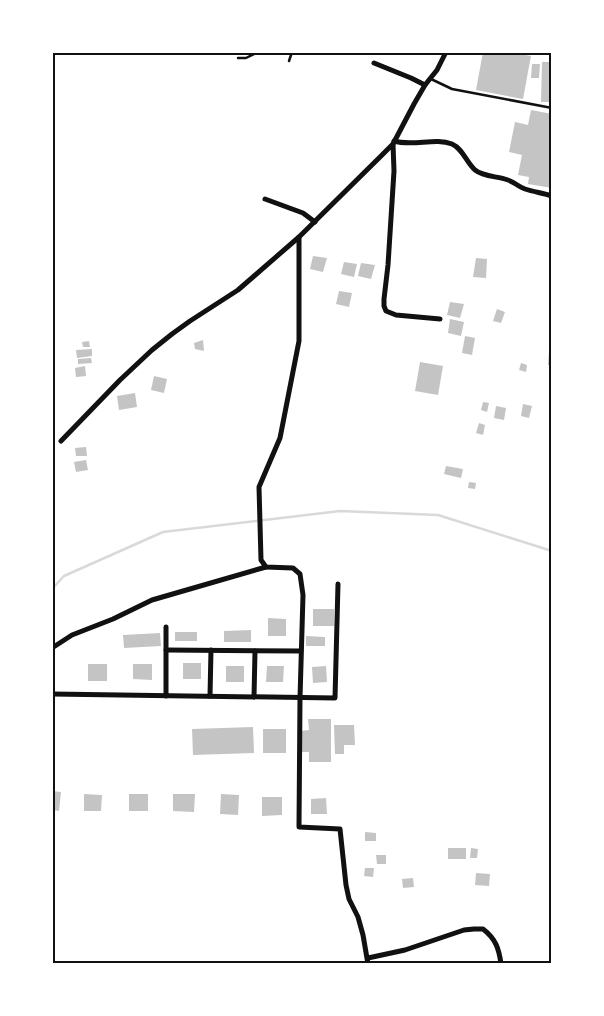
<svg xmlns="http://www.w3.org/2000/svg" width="604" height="1016" font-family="'Varela Round',sans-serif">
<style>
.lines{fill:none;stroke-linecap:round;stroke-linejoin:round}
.stream{stroke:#d9d9d9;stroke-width:2.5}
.building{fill:#c4c4c4}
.service{stroke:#111;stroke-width:2.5}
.minor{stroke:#111;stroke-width:5}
.neatline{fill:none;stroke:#111;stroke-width:2}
</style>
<rect width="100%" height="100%" fill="#fff"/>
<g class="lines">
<path class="stream" d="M52,589L64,576L163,532L340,511L438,515L552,551"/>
</g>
<g class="building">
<path d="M483,52H508L531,56L523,99L476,90Z"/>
<path d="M542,62H552V102H541Z"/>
<path d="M532,64H540L539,78H531Z"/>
<path d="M531,110L552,114V188L528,184L529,177L518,175L522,155L509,152L515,122L528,125Z"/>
<path d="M313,256L327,258L323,272L310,269Z"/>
<path d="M476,258L487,259L486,278L473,277Z"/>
<path d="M344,262L357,264L354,277L341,274Z"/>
<path d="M361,263L375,265L371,279L358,276Z"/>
<path d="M339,291L352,293L349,307L336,304Z"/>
<path d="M450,302L464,304L460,318L447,315Z"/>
<path d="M497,309L505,312L501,323L493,321Z"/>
<path d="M450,319L464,322L461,336L448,333Z"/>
<path d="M465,336L475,338L472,355L462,353Z"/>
<path d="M203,340L204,351L195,349L194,343Z"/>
<path d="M89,341L90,347H83L82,342Z"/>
<path d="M92,349V356L77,358L76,350Z"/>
<path d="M549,351H552V365H548Z"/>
<path d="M91,358L92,363L78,364V359Z"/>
<path d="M420,362L443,366L438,395L415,391Z"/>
<path d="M521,363L527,365L526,372L519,370Z"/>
<path d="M85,366L86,376L76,377L75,368Z"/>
<path d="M154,376L167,379L164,393L151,390Z"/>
<path d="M135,393L137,407L119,410L117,396Z"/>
<path d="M483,402L489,403L487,412L481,410Z"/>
<path d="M523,404L532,406L529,418L521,416Z"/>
<path d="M496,406L506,408L504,420L494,418Z"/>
<path d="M479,423L485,425L483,435L476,433Z"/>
<path d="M86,447L87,456H76L75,448Z"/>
<path d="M86,460L88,470L76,472L74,462Z"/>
<path d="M446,466L463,469L461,478L444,474Z"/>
<path d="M469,482L476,483L475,489L468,488Z"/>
<rect x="313" y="609" width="21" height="17"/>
<path d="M268,618L286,619V636H268Z"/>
<path d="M251,630V642H224V631Z"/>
<rect x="175" y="632" width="22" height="9"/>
<path d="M160,633L161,646L124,648L123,635Z"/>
<path d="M306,636L325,637V646H306Z"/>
<rect x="183" y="663" width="18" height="16"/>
<rect x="88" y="664" width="19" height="17"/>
<path d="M133,664H152V680L133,679Z"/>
<rect x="226" y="666" width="18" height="16"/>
<path d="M267,666H284L283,682H266Z"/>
<path d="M326,666L327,682L313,683L312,667Z"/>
<path d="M308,719H331V762H309V752H302L301,731L309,730Z"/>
<path d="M334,725H354L355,745H344V754H335Z"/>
<path d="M253,727L254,753L193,755L192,729Z"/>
<rect x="263" y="729" width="23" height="24"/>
<path d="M52,791L61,792L59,811L52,810Z"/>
<path d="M84,794L102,795L101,811H84Z"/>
<rect x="129" y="794" width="19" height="17"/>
<path d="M173,794H195L194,812L173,811Z"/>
<path d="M221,794L239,795L238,815L220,814Z"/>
<path d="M262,797H282V815L262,816Z"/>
<path d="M326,798L327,814H311V799Z"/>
<path d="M365,832L376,833V841H365Z"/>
<rect x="448" y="848" width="18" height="11"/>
<path d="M471,848L478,849L477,858H470Z"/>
<path d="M376,855H386V864H377Z"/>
<path d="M365,868H374L373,877L364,876Z"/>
<path d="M476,873L490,874L489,886L475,885Z"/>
<path d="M413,878L414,887L403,888L402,879Z"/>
</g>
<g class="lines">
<g class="service">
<path d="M238,58H246L258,52"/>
<path d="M289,61L292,52"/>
<path d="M431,79L452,89L552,108"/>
</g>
<g class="minor">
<path d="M374,63L411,78L425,85"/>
<path d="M394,141C413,147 435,137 452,144C463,149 466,162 475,170C484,177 497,176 508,180C514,182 519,187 525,189C534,192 543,193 552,196"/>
<path d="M393,144L394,171L388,265L384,299V306L386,311L396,315L440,319"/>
<path d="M265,199L303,213L315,222"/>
<path d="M299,237V341L280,438L259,487L261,560L266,567L293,568L300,574L303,595L300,698L299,827L340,829L346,885L349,899L358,917L363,935L368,964"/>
<path d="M61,441L120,380L152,350L172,334L190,321L238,290L299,237L380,157L393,144L414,104L425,85L437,70L446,52"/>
<path d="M166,627V696"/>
<path d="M52,648L72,635L113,619L152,600L266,567"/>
<path d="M166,650L301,651"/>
<path d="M52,694L335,698L338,584"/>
<path d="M210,696L211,650"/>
<path d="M254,697L255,651"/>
<path d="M368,958L405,950L464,930L474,929H483C496,939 499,949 501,964"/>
</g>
</g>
<rect width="604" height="1016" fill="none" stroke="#ffffff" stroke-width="108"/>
<rect x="54" y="54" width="496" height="908" class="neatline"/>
</svg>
